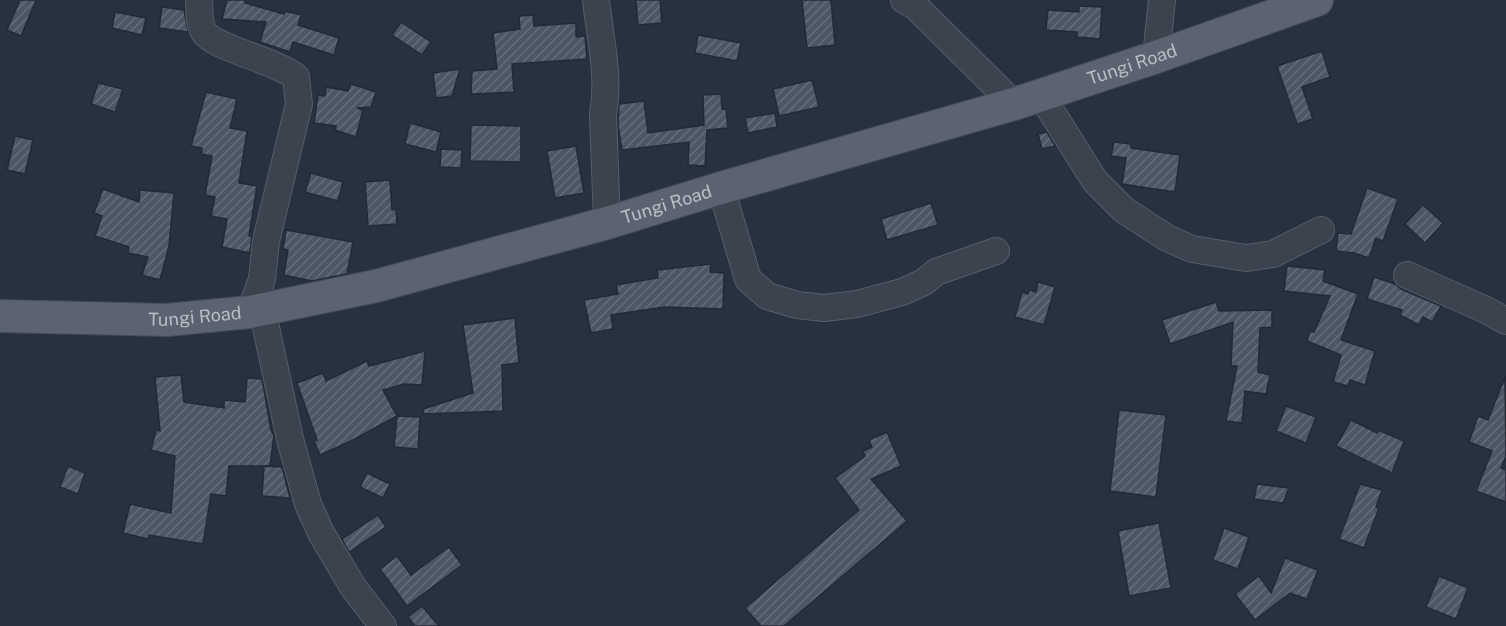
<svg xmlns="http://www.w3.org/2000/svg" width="1506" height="626" font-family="'Public Sans',sans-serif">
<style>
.building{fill:url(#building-hatch);stroke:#222a36;stroke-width:1.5}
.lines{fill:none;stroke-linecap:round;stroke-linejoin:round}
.minor-casing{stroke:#565e69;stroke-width:28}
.major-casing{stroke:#454c58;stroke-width:34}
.minor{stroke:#3b434f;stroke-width:26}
.major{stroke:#5a636f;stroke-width:32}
.labels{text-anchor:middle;stroke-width:4.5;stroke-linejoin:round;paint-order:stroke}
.street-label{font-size:18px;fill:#b8bfc9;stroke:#202834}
</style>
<defs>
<pattern id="building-hatch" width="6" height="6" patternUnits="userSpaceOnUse" patternTransform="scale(1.5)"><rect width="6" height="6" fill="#4c5765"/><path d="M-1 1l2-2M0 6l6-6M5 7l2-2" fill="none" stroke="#646d7a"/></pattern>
</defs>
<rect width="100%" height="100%" fill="#28313f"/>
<g class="building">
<path d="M20,0H36L21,36L7,30Z"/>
<path d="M227,0H245V3L284,14L285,11L301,15L298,25L339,38L334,55L293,42L290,52L260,42L266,22L222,19Z"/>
<path d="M636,0H660L662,23L638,25Z"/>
<path d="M802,0H831L835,45L807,48Z"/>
<path d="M1079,6L1102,7L1100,39L1077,37V32L1046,30L1048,10L1079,12Z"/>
<path d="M162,7L184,10L188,32L159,28Z"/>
<path d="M115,12L146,18L142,35L112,28Z"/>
<path d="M533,15L534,26L576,23V37L585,36L587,59L512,64L514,92L471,94L472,71L497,69L493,33L520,29L519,16Z"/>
<path d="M401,22L431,42L422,55L392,35Z"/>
<path d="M698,35L741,43L737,61L695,53Z"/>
<path d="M1322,51L1330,77L1302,87L1313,119L1297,124L1277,66Z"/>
<path d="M460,69L452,96L436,98L433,73Z"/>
<path d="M812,80L819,107L779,116L773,89Z"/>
<path d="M98,83L123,89L115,112L91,104Z"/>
<path d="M351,84L376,92L371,107L357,108L363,110L356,137L335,130L336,126L314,123L318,95L325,96L326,87L348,91Z"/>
<path d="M206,92L237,99L230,128L247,131L239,183L257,186L249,236H252L250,253L222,247L227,219L211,216L215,197L205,195L212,156L201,154L202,148L191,146Z"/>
<path d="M721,94L722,109H726L728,128L707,130L705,166L688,165L689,142L622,150L618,125L619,104L644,101L648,133L704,125L703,95Z"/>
<path d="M775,113L777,127L748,133L745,118Z"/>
<path d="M410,123L441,132L436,152L405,144Z"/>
<path d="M471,125L521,126V162L470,161Z"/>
<path d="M1047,132L1055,146L1042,149L1038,134Z"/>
<path d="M15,136L33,140L25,174L7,170Z"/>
<path d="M1114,142L1131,144V148L1180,155L1175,192L1122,184L1126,158L1111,156Z"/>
<path d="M576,146L584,193L555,198L547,151Z"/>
<path d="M441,149L462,150L461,168L440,167Z"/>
<path d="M311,173L343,182L338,201L305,192Z"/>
<path d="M390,180L392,210L396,209L397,224L368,226L365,182Z"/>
<path d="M1367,188L1398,199L1383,241L1376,238L1369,258L1354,253L1336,251L1338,233L1351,234Z"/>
<path d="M103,189L139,202L140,190L174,193L169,246L160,280L142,275L148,257L128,253L129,247L95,236L102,216L94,213Z"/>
<path d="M931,203L938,225L887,240L881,219Z"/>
<path d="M1423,205L1443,223L1425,243L1405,224Z"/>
<path d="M286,230L353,242L347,274L312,281L284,275L288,250L283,249Z"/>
<path d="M711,264L710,272L724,273L723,309L665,307L611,315L613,329L591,333L584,300L618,294L616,285L658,278L657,270Z"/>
<path d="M1287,266L1325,270L1323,281L1358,294L1341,340L1375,351L1365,385L1350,380L1348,386L1333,382L1341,355L1307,341L1310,331L1314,332L1330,296L1284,291Z"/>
<path d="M1374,277L1395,284L1401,289L1441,306L1432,322L1423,317L1419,325L1400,315L1402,310L1367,299Z"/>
<path d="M1038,282L1055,287L1044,325L1015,317L1022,292L1028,294L1030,290L1036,292Z"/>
<path d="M1216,302L1219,311L1272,310V327L1260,328L1258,372L1270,375L1266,394L1245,391L1242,423L1226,421L1237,366H1231L1233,322L1170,344L1162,320Z"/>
<path d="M515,318L519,363L502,365L503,411L424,414L423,409L473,393L463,325Z"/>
<path d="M425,351L422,385L404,384L383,390L397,416L351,441L320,455L314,441L317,440L297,383L323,373L326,381L367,361L369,366Z"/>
<path d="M181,375L184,402L224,408V400L245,402L247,378L262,379L271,430L274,435L270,466H229L226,496L211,494L203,544L149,535L148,539L123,533L130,504L171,513L175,456L151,450L156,430L160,431L155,377Z"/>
<path d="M1505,377L1506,456L1501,468L1506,470V502L1476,491L1492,451L1469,442L1478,416L1488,420Z"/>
<path d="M1286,406L1316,417L1306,443L1276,431Z"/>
<path d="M1119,410L1166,415L1156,497L1110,491Z"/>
<path d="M397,416L420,417L418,449L394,447Z"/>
<path d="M1351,420L1377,433L1378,430L1404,441L1392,473L1336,446Z"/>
<path d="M887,432L901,466L871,479L907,521L784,626H761L745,608L859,510L835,478L865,456L863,451L872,447L869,440Z"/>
<path d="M68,466L85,473L78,494L60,487Z"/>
<path d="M264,466L282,467L290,498L262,496Z"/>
<path d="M367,473L390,484L383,498L360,487Z"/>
<path d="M1257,484L1289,488L1283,503L1254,499Z"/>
<path d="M1360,484L1382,490L1376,507L1379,508L1364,548L1339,539Z"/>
<path d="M378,515L386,527L349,552L342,539Z"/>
<path d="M1159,523L1171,588L1129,596L1118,531Z"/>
<path d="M1224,528L1249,537L1238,569L1213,560Z"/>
<path d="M449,547L462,565L407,606L380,569L397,556L411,575Z"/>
<path d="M1285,558L1318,570L1307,599L1290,593L1255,620L1235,594L1259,576L1271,593Z"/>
<path d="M1439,576L1468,588L1456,619L1426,607Z"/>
<path d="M422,606L439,626H415L408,617Z"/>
</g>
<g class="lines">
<g class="minor-casing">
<g id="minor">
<path d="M199,0C200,10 198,23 204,32C214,48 277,61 296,77L299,104L266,241L262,279L250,312"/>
<path d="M596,0C600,38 610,76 603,114L607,223"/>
<path d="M904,0L916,7L1014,104"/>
<path d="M1156,57L1162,0"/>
<path d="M1041,95L1095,181L1124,210L1167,238L1192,249L1246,258L1273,254L1321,230"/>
<path d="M721,188L748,279L767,296L797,305L824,308L857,304L902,292L924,282L936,272L996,251"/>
<path d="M1407,275L1484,309L1506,321"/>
<path d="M262,309L290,439L308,504L321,533L353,587L383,626"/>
</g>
</g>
<g class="major-casing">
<g id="major">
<path id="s1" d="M0,316L167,320L250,312L376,286L607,223L721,188L1014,104L1156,57L1317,0"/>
</g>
</g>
<use href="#minor" class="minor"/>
<use href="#major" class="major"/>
</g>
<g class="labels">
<g class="street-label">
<text dy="6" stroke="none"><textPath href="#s1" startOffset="1167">Tungi Road</textPath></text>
<text dy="6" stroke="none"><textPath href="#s1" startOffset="681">Tungi Road</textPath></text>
<text dy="6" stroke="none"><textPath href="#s1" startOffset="195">Tungi Road</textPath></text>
</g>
</g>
</svg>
